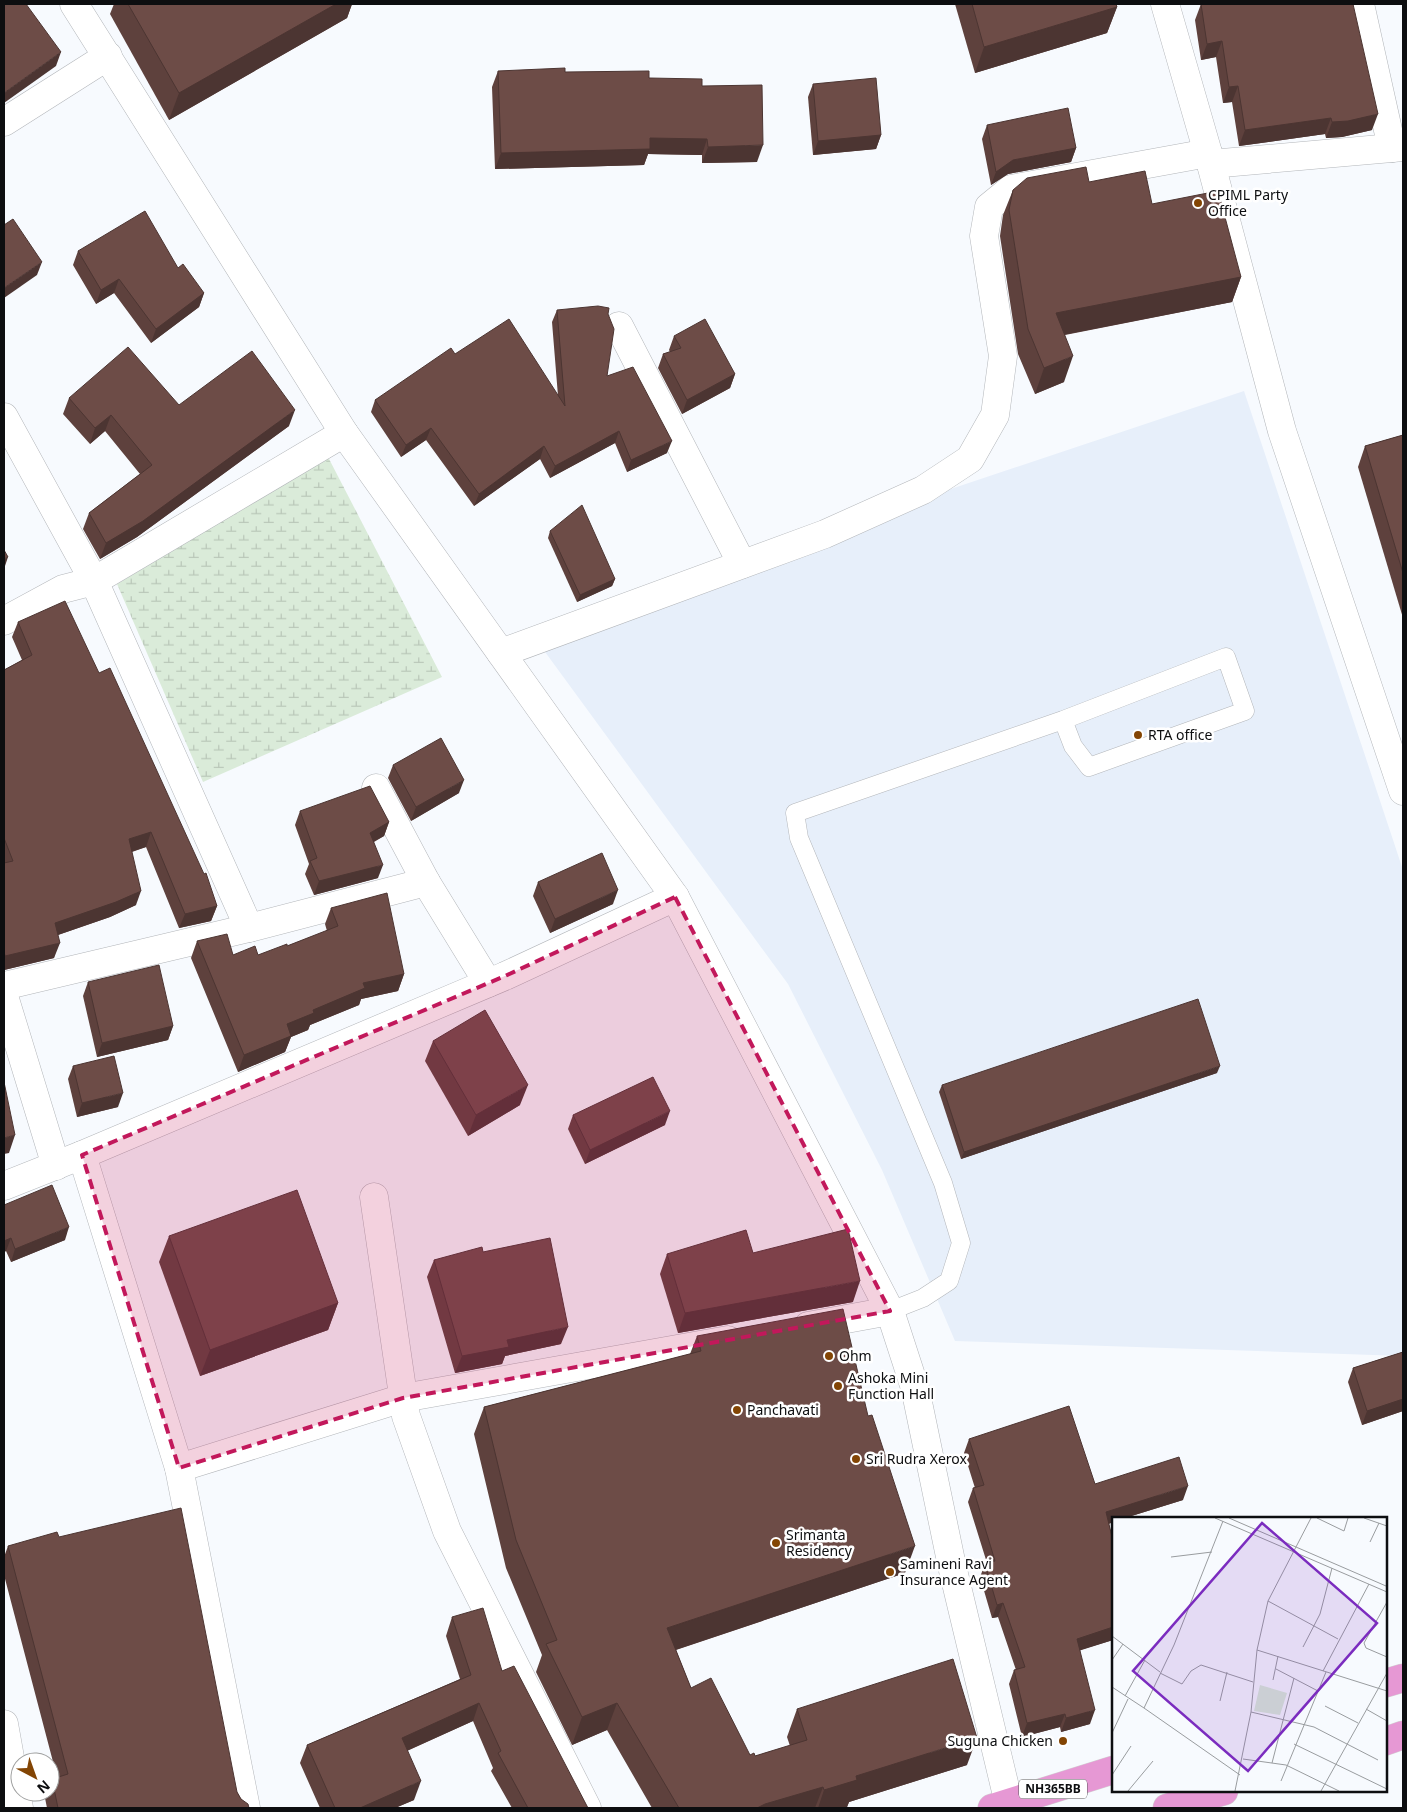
<svg xmlns="http://www.w3.org/2000/svg" width="1407" height="1812" font-family="'Noto Sans',sans-serif">
<style>
.built{fill:#e7effa}
.wetland{fill:url(#wetland-marsh)}
.lines{fill:none;stroke-linecap:round;stroke-linejoin:round}
.lane-casing{stroke:#b3b6ba;stroke-width:19}
.street-casing{stroke:#b3b6ba;stroke-width:29}
.highway-casing{stroke:#d3d4d4;stroke-width:29}
.lane{stroke:#fff;stroke-width:18}
.street{stroke:#fff;stroke-width:28}
.highway{stroke:#e698d4;stroke-width:28}
.wall{fill:#5e413d}
.shaded-wall{fill:#4c3532}
.building{fill:#6d4c47;stroke:#4c3532}
.marked{fill:#c2185b;fill-opacity:0.2;stroke:#c2185b;stroke-width:4;stroke-dasharray:10 6;stroke-linejoin:round}
.poi-dot{fill:#834504;stroke:#fff;stroke-width:2}
.labels{text-anchor:middle;stroke-width:5;stroke-linejoin:round;paint-order:stroke}
.shield{fill:#fff;stroke:#565658;stroke-width:1}
.shield-label{font-size:12px;font-weight:bold;fill:#0d0e10}
.poi-label{font-size:14px;fill:#0d0e10;stroke:#fff;text-anchor:start}
.inset-road{fill:none;stroke:#999c9f;stroke-width:1}
.view{fill:#7b2cbf;fill-opacity:0.15;stroke:#7b2cbf;stroke-width:2.5}
.inset-edge{fill:none;stroke:#0d0e10;stroke-width:2.5}
</style>
<defs>
<pattern id="wetland-marsh" width="20" height="14" patternUnits="userSpaceOnUse" patternTransform="scale(1.25)"><rect width="20" height="14" fill="#daebd9"/><path d="M1 5h8M5 5V1M11 12h8M15 12V8" fill="none" stroke="#bac8b9"/></pattern>
</defs>
<rect width="100%" height="100%" fill="#f7fafe"/>
<path class="built" d="M1244,391L1403,870V1356L955,1341L882,1170L788,984L529,630Z"/>
<path class="wetland" d="M328,457L442,677L203,782L117,584Z"/>
<g class="lines">
<g class="lane-casing">
<path id="lane" d="M890,1311L923,1298L949,1281L961,1243L943,1183L799,838L795,813L1063,720L1226,657L1245,711L1089,767L1073,746L1063,720"/>
</g>
<g class="street-casing">
<g id="street">
<path d="M74,4L344,433L675,897L890,1311L915,1388L952,1566L1010,1808"/>
<path d="M1165,4L1208,153L1282,431L1403,791"/>
<path d="M1360,4L1392,148"/>
<path d="M4,122L108,56"/>
<path d="M1211,164L1403,147"/>
<path d="M619,326L742,564"/>
<path d="M4,417L94,581L249,928"/>
<path d="M4,621L63,589L94,581L344,433"/>
<path d="M501,653L825,534L923,490L970,459L995,415L1003,356L984,236L989,207L1011,189L1208,153"/>
<path d="M376,788L426,882L488,983"/>
<path d="M4,986L249,928L426,882"/>
<path d="M4,996L56,1166"/>
<path d="M82,1155L179,1468L246,1808"/>
<path d="M4,1186L82,1155L505,976L675,897"/>
<path d="M374,1197L406,1416L447,1531L587,1808"/>
<path d="M808,1326L890,1311"/>
<path d="M179,1468L403,1398L728,1340"/>
<path d="M4,1724L19,1808"/>
</g>
</g>
<g class="highway-casing">
<g id="highway">
<path d="M1386,1683L1403,1678"/>
<path d="M1386,1741L1403,1735"/>
<path d="M992,1808L1113,1770"/>
<path d="M1167,1808L1224,1791"/>
</g>
</g>
<use href="#lane" class="lane"/>
<use href="#street" class="street"/>
<use href="#highway" class="highway"/>
</g>
<g class="wall">
<path d="M114,4H352L347,18L169,120L110,14Z"/>
<path d="M955,4H1116L1117,7L1107,33L975,73Z"/>
<path d="M1201,4L1372,130L1342,137L1326,138L1325,134L1239,146L1232,102L1223,103L1216,57L1201,60L1195,20Z"/>
<path d="M498,71L565,72L649,78L702,86L757,162L702,163V155L648,154L644,165L495,169L492,87Z"/>
<path d="M813,84L881,135L876,149L813,155L808,97Z"/>
<path d="M987,125L1076,148L1071,162L1008,174L991,185L982,139Z"/>
<path d="M1089,182L1152,204L1241,277L1232,302L1065,335L1064,382L1035,394L1018,354L1000,236L1003,215L1013,190Z"/>
<path d="M78,251L178,268L204,293L199,307L151,343L114,293L96,304L73,265Z"/>
<path d="M557,310L608,314L607,376L667,453L627,472L615,443L550,478L540,459L474,506L426,440L401,457L371,412L375,400L455,354L558,396L552,322Z"/>
<path d="M674,336L735,374L730,388L682,414L658,368L663,354L670,352L669,350Z"/>
<path d="M69,398L179,405L289,426L137,537L100,559L83,529L89,513L140,474L105,431L90,444L63,414Z"/>
<path d="M1403,435V618L1358,467L1365,446Z"/>
<path d="M550,531L615,579L612,586L577,602L548,538Z"/>
<path d="M18,622L99,673L217,906L211,921L179,928L146,847L132,852L136,905L110,917L58,935L54,958L4,970V670L22,660L12,637Z"/>
<path d="M393,765L459,793L411,821L388,778Z"/>
<path d="M300,811L389,822L384,836L374,842L378,878L314,895L305,874L309,864L295,825Z"/>
<path d="M538,882L613,904L550,933L533,896Z"/>
<path d="M331,908L404,974L398,991L361,999L359,1005L310,1025L308,1030L291,1037L285,1052L238,1072L191,958L197,941L233,955H258L287,946L327,931L325,924Z"/>
<path d="M88,982L173,1026L168,1040L97,1057L83,996Z"/>
<path d="M433,1041L520,1105L468,1136L425,1061Z"/>
<path d="M73,1066L118,1107L77,1117L68,1079Z"/>
<path d="M1217,1073L961,1159L939,1092L942,1085Z"/>
<path d="M573,1115L665,1125L585,1164L568,1129Z"/>
<path d="M4,1205L65,1240L11,1262L6,1251L4,1252Z"/>
<path d="M169,1236L338,1303L328,1330L200,1376L159,1262Z"/>
<path d="M483,1252L561,1344L505,1356L502,1364L455,1373L427,1277L434,1260Z"/>
<path d="M753,1253L853,1302L678,1333L660,1274L667,1254Z"/>
<path d="M697,1336L905,1573L676,1650L691,1688L750,1755L755,1756L790,1746L787,1737L797,1709L967,1765L849,1802L847,1807L843,1808H652L607,1730L572,1745L536,1672L542,1655L506,1568L474,1434L484,1407L690,1354Z"/>
<path d="M1403,1352V1411L1362,1425L1348,1382L1353,1368Z"/>
<path d="M969,1439L1095,1484L1183,1500L1125,1518H1113V1522L1109,1524L1113,1541V1640L1080,1650L1090,1724L1061,1732L1060,1727L1022,1737L1009,1684L1014,1670H1016L998,1617L992,1618L980,1577L985,1564L987,1563L968,1502L973,1488H975L964,1453Z"/>
<path d="M59,1537L237,1792L241,1799L249,1808H47L45,1798L47,1792H50V1783L52,1779L57,1777L4,1575V1557L8,1546Z"/>
<path d="M452,1617L502,1671L588,1808H512L491,1771L493,1768L473,1721L407,1751L414,1800L395,1808H320L300,1763L307,1745L460,1679L446,1636Z"/>
</g>
<g class="shaded-wall">
<path d="M336,4H352L347,18L169,120L179,93Z"/>
<path d="M1117,7L1107,33L975,73L984,47Z"/>
<path d="M1222,41L1216,57L1201,60L1207,44Z"/>
<path d="M61,52L56,66L4,103V93Z"/>
<path d="M1238,86L1232,102L1223,103L1229,87Z"/>
<path d="M1378,114L1372,130L1342,137L1326,138L1332,122Z"/>
<path d="M1331,118L1325,134L1239,146L1245,130Z"/>
<path d="M881,135L876,149L813,155L818,141Z"/>
<path d="M650,138L707,139L702,155L648,154L644,165L495,169L501,153Z"/>
<path d="M763,145L757,162L702,163L708,147Z"/>
<path d="M1076,148L1071,162L1008,174L991,185L996,172L1013,160Z"/>
<path d="M42,262L37,275L4,298V288Z"/>
<path d="M1241,277L1232,302L1047,338L1056,313Z"/>
<path d="M119,279L114,293L96,304L101,290Z"/>
<path d="M204,293L199,307L151,343L156,329Z"/>
<path d="M1073,356L1064,382L1035,394L1044,368Z"/>
<path d="M735,374L730,388L682,414L687,400Z"/>
<path d="M295,410L289,426L137,537L100,559L106,543Z"/>
<path d="M111,415L105,431L90,444L95,428Z"/>
<path d="M431,428L426,440L401,457L406,445Z"/>
<path d="M619,431L615,443L550,478L555,466Z"/>
<path d="M672,441L667,453L627,472L631,460Z"/>
<path d="M544,446L540,459L474,506L479,494Z"/>
<path d="M8,557L4,569V559Z"/>
<path d="M615,579L612,586L577,602L580,595Z"/>
<path d="M464,780L459,793L411,821L416,807Z"/>
<path d="M389,822L384,836L365,846L370,833Z"/>
<path d="M151,832L146,847L124,854L129,839Z"/>
<path d="M383,865L378,878L314,895L319,881Z"/>
<path d="M618,890L613,904L550,933L555,919Z"/>
<path d="M141,891L136,905L110,917L49,938L55,923Z"/>
<path d="M217,906L211,921L179,928L185,914Z"/>
<path d="M60,943L54,958L4,970V960L5,956Z"/>
<path d="M404,974L398,991L361,999L359,1005L310,1025L308,1030L291,1037L285,1052L238,1072L244,1055L287,1024L363,983Z"/>
<path d="M173,1026L168,1040L97,1057L102,1043Z"/>
<path d="M1220,1066L1217,1073L961,1159L964,1152Z"/>
<path d="M528,1085L520,1105L468,1136L476,1115Z"/>
<path d="M123,1093L118,1107L77,1117L82,1103Z"/>
<path d="M670,1111L665,1125L585,1164L590,1150Z"/>
<path d="M15,1135L9,1153L4,1154V1138Z"/>
<path d="M69,1227L65,1240L11,1262L15,1249Z"/>
<path d="M11,1238L6,1251L4,1252V1241Z"/>
<path d="M860,1281L853,1302L678,1333L685,1313Z"/>
<path d="M338,1303L328,1330L200,1376L210,1350Z"/>
<path d="M568,1327L561,1344L505,1356L502,1364L455,1373L462,1356L507,1340Z"/>
<path d="M1403,1399V1411L1362,1425L1367,1411Z"/>
<path d="M1188,1486L1183,1500L1125,1518H1113V1522L1101,1526L1106,1512Z"/>
<path d="M915,1546L905,1573L657,1656L667,1628Z"/>
<path d="M1003,1603L998,1617L992,1618L997,1605Z"/>
<path d="M1113,1627V1640L1072,1653L1077,1639Z"/>
<path d="M479,1703L473,1721L395,1756L402,1738Z"/>
<path d="M617,1703L607,1730L572,1745L582,1717Z"/>
<path d="M1095,1710L1090,1724L1061,1732L1066,1718Z"/>
<path d="M1065,1714L1060,1727L1022,1737L1027,1723Z"/>
<path d="M977,1738L967,1765L849,1802L847,1807L843,1808H818L824,1790L856,1776Z"/>
<path d="M421,1781L414,1800L395,1808H360Z"/>
<path d="M823,1787L815,1808H757L765,1804Z"/>
</g>
<g class="building">
<path d="M4,4H26L61,52L4,93Z"/>
<path d="M128,4H336L179,93Z"/>
<path d="M972,4H1116L1117,7L984,47Z"/>
<path d="M1201,4H1353L1378,114L1348,121L1332,122L1331,118L1245,130L1238,86L1229,87L1222,41L1207,44Z"/>
<path d="M565,68V72L649,71V78L702,79V86L762,85L763,145L708,147L707,139L650,138V149L501,153L498,71Z"/>
<path d="M876,78L881,135L818,141L813,84Z"/>
<path d="M1068,108L1076,148L1013,160L996,172L987,125Z"/>
<path d="M1086,167L1089,182L1145,171L1152,204L1218,191L1241,277L1056,313L1073,356L1044,368L1028,329L1009,210L1013,190L1027,178Z"/>
<path d="M145,211L178,268L183,264L204,293L156,329L119,279L101,290L78,251Z"/>
<path d="M13,219L42,262L4,288V225Z"/>
<path d="M598,306L609,308L608,314L614,329L607,376L633,367L672,441L631,460L619,431L555,466L544,446L479,494L431,428L406,445L375,400L451,348L455,354L509,319L565,406L557,310Z"/>
<path d="M705,319L735,374L687,400L663,354L681,348L674,336Z"/>
<path d="M128,347L179,405L252,351L295,410L143,521L106,543L89,513L152,465L111,415L95,428L69,398Z"/>
<path d="M1403,435V573L1365,446Z"/>
<path d="M582,505L615,579L580,595L550,531Z"/>
<path d="M4,550L8,557L4,559Z"/>
<path d="M65,601L99,673L110,668L204,874L206,873L217,906L185,914L151,832L129,839L141,891L116,902L55,923L60,943L5,956L4,951V863L13,861L4,838V670L32,655L18,622Z"/>
<path d="M441,738L464,780L416,807L393,765Z"/>
<path d="M370,786L389,822L370,833L383,865L319,881L310,861L317,858L300,811Z"/>
<path d="M602,853L618,890L555,919L538,882Z"/>
<path d="M387,893L404,974L363,983L365,988L313,1010L314,1013L287,1024L291,1036L244,1055L197,941L227,934L233,955L255,946L258,955L287,944V946L338,926L331,908Z"/>
<path d="M159,965L173,1026L102,1043L88,982Z"/>
<path d="M1198,999L1220,1066L964,1152L942,1085Z"/>
<path d="M485,1010L528,1085L476,1115L433,1041Z"/>
<path d="M114,1056L123,1093L82,1103L73,1066Z"/>
<path d="M653,1077L670,1111L590,1150L573,1115Z"/>
<path d="M4,1082L15,1135L4,1138Z"/>
<path d="M52,1185L69,1227L15,1249L11,1238L4,1241V1205Z"/>
<path d="M297,1190L338,1303L210,1350L169,1236Z"/>
<path d="M848,1229L860,1281L685,1313L667,1254L746,1230L753,1253Z"/>
<path d="M550,1238L568,1327L507,1340L509,1347L462,1356L434,1260L482,1247L483,1252Z"/>
<path d="M843,1309L868,1416L872,1415L915,1546L667,1628L691,1688L711,1678L750,1755L754,1753L755,1756L807,1740L797,1709L953,1659L977,1738L856,1776L857,1780L824,1790L823,1787L765,1804L757,1808H679L617,1703L582,1717L546,1644L557,1640L516,1540L484,1407L701,1351L697,1336Z"/>
<path d="M1403,1352V1399L1367,1411L1353,1368Z"/>
<path d="M1069,1406L1095,1484L1179,1457L1188,1486L1106,1512L1113,1541V1627L1077,1639L1095,1710L1066,1718L1065,1714L1027,1723L1014,1670L1025,1667L1003,1603L997,1605L985,1564L995,1561L973,1488L984,1485L969,1439Z"/>
<path d="M181,1508L237,1792L241,1799L248,1804L249,1808H58L52,1779L68,1774L8,1546L57,1532L59,1537Z"/>
<path d="M483,1608L502,1671L514,1666L588,1808H528L498,1753L501,1751L479,1703L402,1738L421,1781L360,1808H335L307,1745L471,1675L452,1617Z"/>
</g>
<path class="marked" d="M675,897L890,1311L403,1398L179,1468L82,1155L505,976Z"/>
<g class="poi-dot">
<circle cx="1198" cy="203" r="5"/>
<circle cx="1138" cy="735" r="5"/>
<circle cx="829" cy="1356" r="5"/>
<circle cx="838" cy="1386" r="5"/>
<circle cx="737" cy="1410" r="5"/>
<circle cx="856" cy="1459" r="5"/>
<circle cx="776" cy="1543" r="5"/>
<circle cx="890" cy="1572" r="5"/>
<circle cx="1063" cy="1741" r="5"/>
</g>
<g class="labels">
<rect class="shield" x="1019" y="1779.5" width="68" height="19" rx="4"/>
<g class="shield-label">
<text x="1053" y="1793">NH365BB</text>
</g>
<g class="poi-label">
<text x="1208" y="200">CPIML Party<tspan x="1208" dy="16">Office</tspan></text>
<text x="1148" y="740">RTA office</text>
<text x="839" y="1361">Ohm</text>
<text x="848" y="1383">Ashoka Mini<tspan x="848" dy="16">Function Hall</tspan></text>
<text x="747" y="1415">Panchavati</text>
<text x="866" y="1464">Sri Rudra Xerox</text>
<text x="786" y="1540">Srimanta<tspan x="786" dy="16">Residency</tspan></text>
<text x="900" y="1569">Samineni Ravi<tspan x="900" dy="16">Insurance Agent</tspan></text>
<text x="1053" y="1746" text-anchor="end">Suguna Chicken</text>
</g>
</g>
<g transform="translate(1112 1517)">
<rect width="275" height="275" fill="#f7fafe"/>
<path d="M148,168L175,176L168,198L142,194Z" fill="#daebd9"/>
<path class="inset-road" d="M103,1L275,75M117,1L274,69M205,1L232,14L236,1M252,1L275,9M258,25L267,6M59,40L100,35M156,84L226,122M275,85L252,126L254,131L275,140M0,119L48,155M191,130L208,97L220,51M145,133L275,174M0,143L11,127M164,152L206,174M211,154L257,67M48,156L70,167L79,154L89,148L141,165M161,163L166,139M0,170L32,191L62,128L111,4M13,179L33,143M108,184L115,155M213,189L246,206M32,191L128,258M254,192L275,204M139,195L202,210L266,243M0,216L16,182M182,227L275,272M131,242L174,248L227,274M160,246L182,161M0,258L19,229M169,264L214,155M16,274L41,244M123,274L139,195L145,133L156,84L199,1M209,274L275,156"/>
<path class="view" d="M150,6L265,106L136,254L21,154Z"/>
<rect width="275" height="275" class="inset-edge"/>
</g>
<rect width="1407" height="1812" fill="none" stroke="#0d0e10" stroke-width="10"/>
<g transform="translate(35 1777) rotate(139)"><circle r="24" fill="#ffffff" stroke="#9e9f9f"/>
<path d="M0-4L9 19L0 12L-9 19Z" fill="#834504"/>
<text y="-8" font-size="14" font-weight="bold" text-anchor="middle" fill="#0d0e10">N</text>
</g>
</svg>
